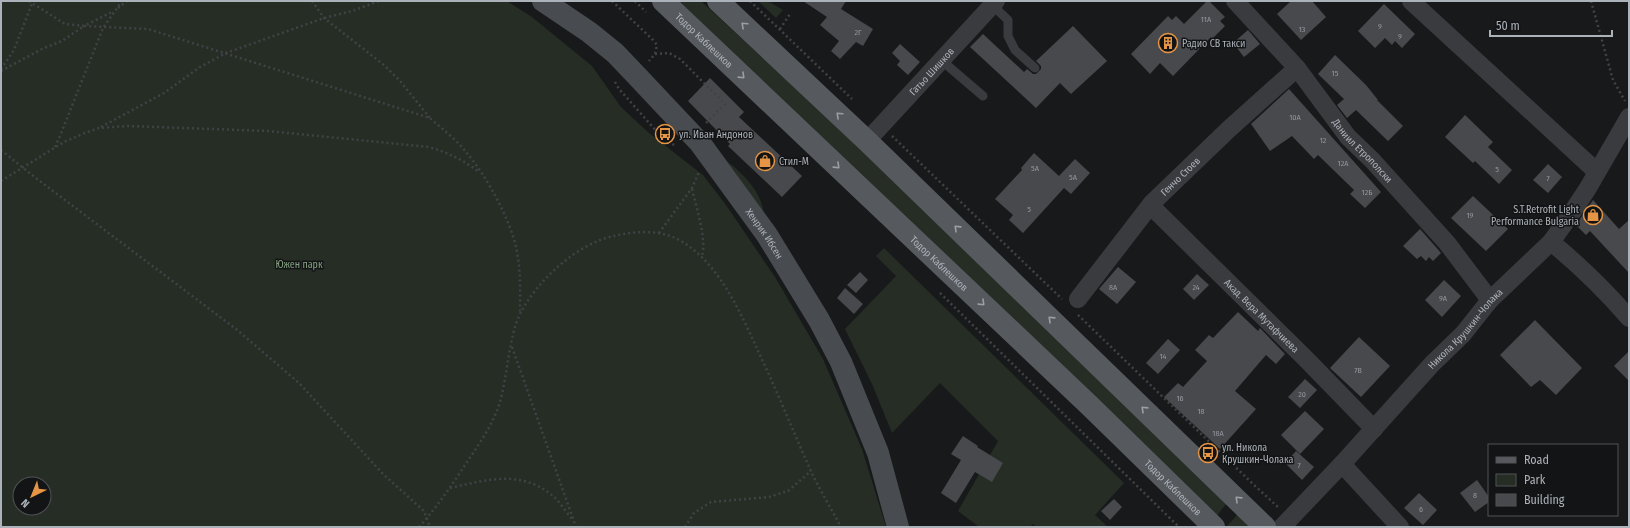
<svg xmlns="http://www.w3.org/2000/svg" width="1630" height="528" font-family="'Fira Sans Condensed',sans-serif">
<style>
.green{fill:#252d25;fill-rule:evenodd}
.building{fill:#48494d}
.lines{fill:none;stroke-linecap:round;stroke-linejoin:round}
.path{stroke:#404346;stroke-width:2.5;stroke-dasharray:2 3;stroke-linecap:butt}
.service{stroke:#3a3b3f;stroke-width:9}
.minor{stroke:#3a3b3f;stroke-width:18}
.secondary{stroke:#484b4f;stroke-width:22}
.primary{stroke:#56595e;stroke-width:22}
.oneway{stroke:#9ba0a7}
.labels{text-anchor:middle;stroke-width:3;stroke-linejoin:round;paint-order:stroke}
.number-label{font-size:8px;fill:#93989e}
.street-label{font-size:10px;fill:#acb2b9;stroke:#131415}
.poi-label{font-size:10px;fill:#acb2b9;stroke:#131415;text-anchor:start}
.park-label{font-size:10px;fill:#87a384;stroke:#131415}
</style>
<rect width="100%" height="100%" fill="#18191a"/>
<g class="green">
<path d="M1,1H507L532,17L592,66L621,107L649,133L703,175L726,205L775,277L823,359L862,449L886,527H1ZM20,484H44V508H20Z"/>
<path d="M676,1H701L888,174L1226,504L1216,517Z"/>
<path d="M758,1H768L783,10L776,18Z"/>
<path d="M727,161C744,175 761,191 764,214Z"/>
<path d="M884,248L1124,483L1095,515L1108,527H1036L1033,524L1030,527H979L958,511L998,441L940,383L892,433L872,384L845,329L896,276L876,256Z"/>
<path d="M1238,514L1251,527H1226Z"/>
</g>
<g class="building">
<path d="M803,1H846L841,9L873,29L863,46L856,42L840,59L831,51L839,41L820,25L827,17Z"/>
<path d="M1207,1H1209L1225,17L1220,21L1225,26L1212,39L1211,37L1173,76L1160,63L1150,74L1131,54L1168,16L1172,20L1176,16L1184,24Z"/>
<path d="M1291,1H1312L1326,17L1301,40L1277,14Z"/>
<path d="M1384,4L1415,34L1402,48L1395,41L1392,45L1385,38L1375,48L1358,31Z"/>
<path d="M1073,26L1107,61L1071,94L1060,83L1036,108L970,47L983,34L1024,72L1027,69L1033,74H1036L1041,69V66L1036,61Z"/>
<path d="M1248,30L1260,44L1244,57L1233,43Z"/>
<path d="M900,44L920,62L908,75L897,65L900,61L892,53Z"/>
<path d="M1335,55L1366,85L1378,100H1377L1403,126L1388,141L1356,110L1347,118L1337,105L1344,99L1318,74Z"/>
<path d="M710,78L744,112L739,117L802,176L782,197L728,146L730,144L688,101Z"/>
<path d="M1289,89L1381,192L1365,208L1350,194L1354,190L1318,155L1314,159L1292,136L1270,151L1251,124Z"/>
<path d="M1465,115L1493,142L1488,147L1512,170L1499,184L1475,161L1473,163L1445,137Z"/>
<path d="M1034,153L1059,176L1075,159L1090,173L1071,194L1064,188L1023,233L1009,220L1013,215L995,199L1022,170L1021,168Z"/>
<path d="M1548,164L1562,177L1548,193L1533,180Z"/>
<path d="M1473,196L1508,229L1486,251L1451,218Z"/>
<path d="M1593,200L1619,229L1629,220V273L1590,231L1586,235L1576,225Z"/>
<path d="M1420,229L1441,253L1433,261L1429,257L1426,261L1421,256L1417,259L1403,246Z"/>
<path d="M1118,267L1136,282L1117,304L1099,289Z"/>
<path d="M860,272L868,280L856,293L847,285Z"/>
<path d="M1197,274L1209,285L1194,300L1183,289Z"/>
<path d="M1444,280L1461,296L1442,317L1425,300Z"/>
<path d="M845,288L863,304L854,314L837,298Z"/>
<path d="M1238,312L1258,331L1260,328L1285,354L1276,364L1266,355L1235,391L1256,409L1220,449L1164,397L1178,383L1183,387L1207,361L1195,350L1209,335L1213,338Z"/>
<path d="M1535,320L1582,368L1556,395L1540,380L1531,387L1500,355Z"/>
<path d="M1359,337L1390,366L1361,397L1330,368Z"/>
<path d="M1168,339L1180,350L1158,374L1146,363Z"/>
<path d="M1629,351V381L1614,366Z"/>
<path d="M1305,379L1317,390L1300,408L1288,397Z"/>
<path d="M1305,411L1324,429L1300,454L1281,435Z"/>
<path d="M963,436L978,446L977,447L1003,463L992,482L975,472L956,503L941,493L961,460L951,454Z"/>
<path d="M1296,451L1314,467L1302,480L1285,463Z"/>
<path d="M1477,480L1489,497V502L1475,512L1460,493Z"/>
<path d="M1419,493L1437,510L1423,525L1404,508Z"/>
<path d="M1114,499L1122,507L1110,520L1101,511Z"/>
</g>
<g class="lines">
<g class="path">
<path d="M29,1L65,24L84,26L112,12"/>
<path d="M312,1L324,18L384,65L400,81L430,118"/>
<path d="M612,1L653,40L657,45L655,54L649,61"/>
<path d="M635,1L646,12"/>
<path d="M750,1L852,99"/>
<path d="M1591,1L1613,80L1625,101"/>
<path d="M118,8L127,1"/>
<path d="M780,29L790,14"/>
<path d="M655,54L669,53L680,59L725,104L706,123"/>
<path d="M1,69L14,50L33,1"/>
<path d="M1,71L42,49L62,41L84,26L148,29L430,118C442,129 456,139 466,152C486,175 512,222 517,252C521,273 520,293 520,313"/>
<path d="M615,82L619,89L659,134L674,145"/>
<path d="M101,127L164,93L200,67L226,53L324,18L352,11L379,1"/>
<path d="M892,136L1062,299"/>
<path d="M55,147L60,136L103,28L122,1"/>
<path d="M1,150L37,179L236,329L299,383L383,474L424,511L430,527"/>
<path d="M1,181L64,142L85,133L99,128L128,126L268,131L428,147C448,152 463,160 479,172"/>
<path d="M692,189C696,207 707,239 702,256"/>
<path d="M659,233L692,188L699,172"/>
<path d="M940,293L1179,527"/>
<path d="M1078,315L1254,485L1278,507"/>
<path d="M512,347L576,527"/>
<path d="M450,488C486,480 521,469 553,496C560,502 566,512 572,519"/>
<path d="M419,527C437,507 452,485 467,462C479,444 492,426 499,405C508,377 508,337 521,312C538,280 578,243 614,236C636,231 660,229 681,241C720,264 741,314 759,353C777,391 793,431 810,469C819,489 831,508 841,527"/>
<path d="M685,527L694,513L711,502L769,497L788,491L811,471"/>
</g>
<g class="service">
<path d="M992,5L1008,20V36L1015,50L1035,68"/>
<path d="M941,60L983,96"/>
</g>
<g class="minor">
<path id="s1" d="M1235,1L1297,68L1348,137L1372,160L1447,243L1490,300"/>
<path d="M1411,1L1597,172"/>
<path id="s2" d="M867,141L996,1"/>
<path id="s3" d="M1152,203L1154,209L1307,360L1374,429"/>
<path d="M1551,242C1579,265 1605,290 1629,318"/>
<path id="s4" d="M1078,299L1152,203L1229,129L1297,68"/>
<path d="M1342,464L1400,527"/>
<path id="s5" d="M1282,527L1342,464L1432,364L1463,334L1490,300L1551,242L1569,217L1588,188L1629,117"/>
</g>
<path class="secondary" id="s6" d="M543,1L589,32L615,53L636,75L700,143L767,235L819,320L841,362L878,453L898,527"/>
<g class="primary">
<path id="s7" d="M663,1L1089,405L1214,527"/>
<path d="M718,1L867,141L1265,527"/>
</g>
</g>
<defs><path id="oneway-chevron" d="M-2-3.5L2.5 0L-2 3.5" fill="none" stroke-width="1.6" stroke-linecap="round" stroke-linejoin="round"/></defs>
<g class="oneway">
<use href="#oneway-chevron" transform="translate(744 25) rotate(-137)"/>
<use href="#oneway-chevron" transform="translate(742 76) rotate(44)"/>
<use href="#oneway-chevron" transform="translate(839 115) rotate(-137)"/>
<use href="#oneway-chevron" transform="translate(837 166) rotate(44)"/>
<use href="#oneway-chevron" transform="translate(957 228) rotate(-136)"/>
<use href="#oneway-chevron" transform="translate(982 303) rotate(44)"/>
<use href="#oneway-chevron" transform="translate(1051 319) rotate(-136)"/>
<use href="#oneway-chevron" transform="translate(1144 409) rotate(-136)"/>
<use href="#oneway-chevron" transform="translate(1238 499) rotate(-136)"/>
</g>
<defs>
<g id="building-ring" transform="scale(1)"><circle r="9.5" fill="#131415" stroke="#e59545" stroke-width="1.5"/><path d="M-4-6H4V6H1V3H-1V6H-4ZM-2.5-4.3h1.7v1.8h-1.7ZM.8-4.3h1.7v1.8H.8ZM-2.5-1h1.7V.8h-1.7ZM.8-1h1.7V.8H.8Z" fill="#e59545"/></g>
<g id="bus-ring" transform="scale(1)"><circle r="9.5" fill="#131415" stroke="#e59545" stroke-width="1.5"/><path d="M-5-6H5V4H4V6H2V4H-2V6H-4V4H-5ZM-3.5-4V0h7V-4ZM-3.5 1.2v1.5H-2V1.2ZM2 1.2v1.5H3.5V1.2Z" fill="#e59545"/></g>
<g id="shop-ring" transform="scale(1)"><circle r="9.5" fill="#131415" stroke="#e59545" stroke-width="1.5"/><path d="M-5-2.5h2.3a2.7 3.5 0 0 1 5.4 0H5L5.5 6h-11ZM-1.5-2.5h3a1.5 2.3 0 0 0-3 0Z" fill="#e59545"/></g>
</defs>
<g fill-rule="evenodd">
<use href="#building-ring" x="1168" y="43"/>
<use href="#bus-ring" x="665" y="134"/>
<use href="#shop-ring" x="765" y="161"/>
<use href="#shop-ring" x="1593" y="215"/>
<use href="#bus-ring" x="1208" y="453"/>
</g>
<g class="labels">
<g class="number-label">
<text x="1206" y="22">11А</text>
<text x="1380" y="29">9</text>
<text x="1302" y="32">13</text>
<text x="858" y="35">2Г</text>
<text x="1400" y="39">9</text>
<text x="1335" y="76">15</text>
<text x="1295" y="120">10А</text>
<text x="1323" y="143">12</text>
<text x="1343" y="166">12А</text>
<text x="1035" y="171">5А</text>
<text x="1497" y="172">5</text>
<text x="1073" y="180">5А</text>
<text x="1548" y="181">7</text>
<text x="1367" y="195">12Б</text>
<text x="1029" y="212">5</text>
<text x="1470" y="218">19</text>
<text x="1113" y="290">8А</text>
<text x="1196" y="290">24</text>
<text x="1443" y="301">9А</text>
<text x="1163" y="359">14</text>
<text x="1358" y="373">7В</text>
<text x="1302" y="397">20</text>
<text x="1180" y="401">16</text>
<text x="1201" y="414">18</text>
<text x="1218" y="436">18А</text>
<text x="1299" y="468">7</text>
<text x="1475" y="498">8</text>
<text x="1421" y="512">6</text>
</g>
<g class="street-label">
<text dy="4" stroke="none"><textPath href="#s7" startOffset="57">Тодор Каблешков</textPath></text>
<text dy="4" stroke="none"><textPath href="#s2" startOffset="95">Гатьо Шишков</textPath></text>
<text dy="4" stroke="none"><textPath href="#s1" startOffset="197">Даниил Етрополски</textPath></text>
<text dy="4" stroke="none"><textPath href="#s4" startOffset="160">Генчо Стоев</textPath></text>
<text dy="4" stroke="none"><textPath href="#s6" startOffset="324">Хенрик Ибсен</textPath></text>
<text dy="4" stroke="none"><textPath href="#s7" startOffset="381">Тодор Каблешков</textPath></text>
<text dy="4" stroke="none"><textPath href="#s3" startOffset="158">Акад. Вера Мутафчиева</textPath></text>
<text dy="4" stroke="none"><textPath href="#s5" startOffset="270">Никола Крушкин-Чолака</textPath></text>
<text dy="4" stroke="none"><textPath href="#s7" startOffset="705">Тодор Каблешков</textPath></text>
</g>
<g class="poi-label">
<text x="1182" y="47">Радио СВ такси</text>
<text x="679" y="138">ул. Иван Андонов</text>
<text x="779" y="165">Стил-М</text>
<text x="1579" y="213" text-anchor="end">S.T.Retrofit Light<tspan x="1579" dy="12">Performance Bulgaria</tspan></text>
<text x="1222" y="451">ул. Никола<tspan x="1222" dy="12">Крушкин-Чолака</tspan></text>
</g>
<g class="park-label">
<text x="299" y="268">Южен парк</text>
</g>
</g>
<rect width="1630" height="528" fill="none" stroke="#acb2b9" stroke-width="4"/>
<rect x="1488" y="444" width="130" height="72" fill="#131415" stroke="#505357"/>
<rect x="1496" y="457" width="20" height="6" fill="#56595e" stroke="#505357"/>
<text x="1524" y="464" font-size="12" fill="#acb2b9">Road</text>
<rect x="1496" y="474" width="20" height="12" fill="#252d25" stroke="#505357"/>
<text x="1524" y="484" font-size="12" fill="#acb2b9">Park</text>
<rect x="1496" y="494" width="20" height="12" fill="#48494d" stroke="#505357"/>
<text x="1524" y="504" font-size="12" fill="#acb2b9">Building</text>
<g transform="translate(32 496) rotate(223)"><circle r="19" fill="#131415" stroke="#505357"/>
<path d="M0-3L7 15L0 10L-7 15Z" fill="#e59545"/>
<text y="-6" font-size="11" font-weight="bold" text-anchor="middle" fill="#acb2b9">N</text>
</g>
<path d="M1490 30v6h122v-6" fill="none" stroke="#acb2b9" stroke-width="2"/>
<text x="1496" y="30" font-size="12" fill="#acb2b9" stroke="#131415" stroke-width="3" paint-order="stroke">50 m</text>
</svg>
